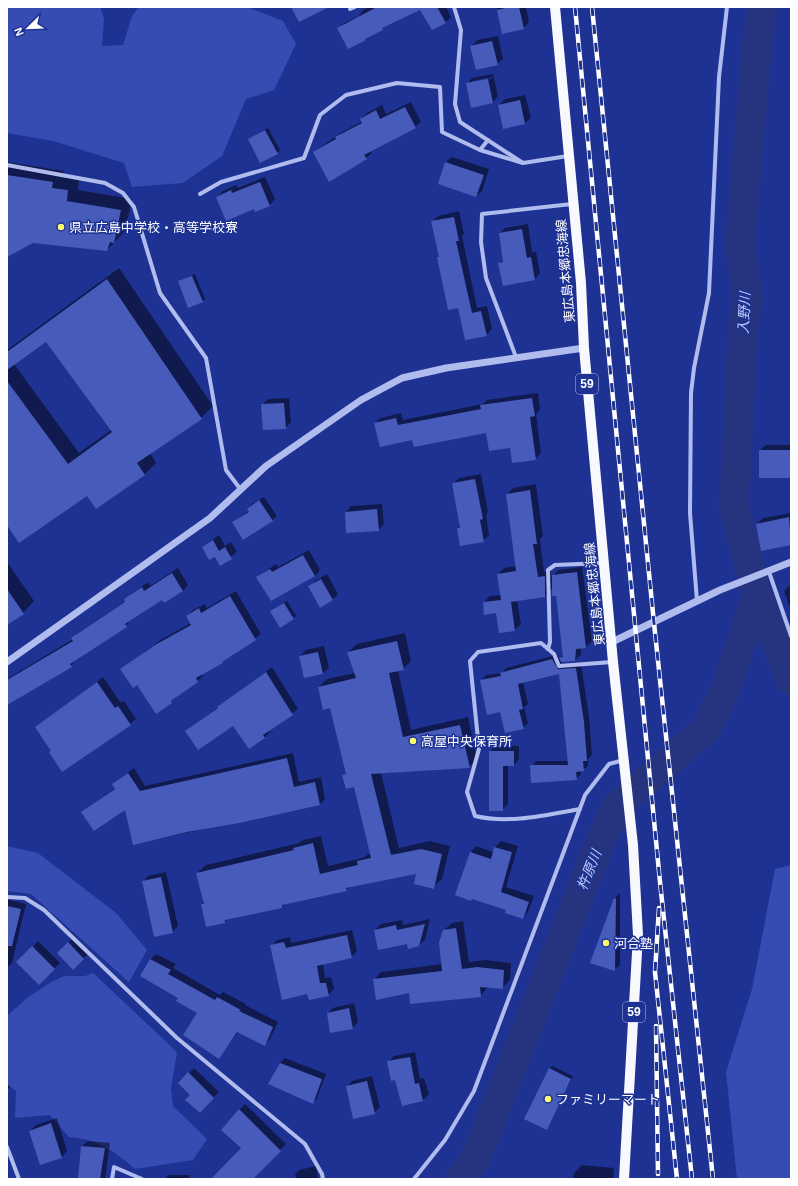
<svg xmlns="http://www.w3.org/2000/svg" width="798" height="1186" font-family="Arial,'Noto Sans JP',sans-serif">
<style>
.green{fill:#364cb2}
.shadow{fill:#0007;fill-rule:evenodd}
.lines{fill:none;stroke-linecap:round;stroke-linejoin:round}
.river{stroke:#26347f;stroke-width:30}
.building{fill:#475bba}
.minor{stroke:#b1bcee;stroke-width:4}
.tertiary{stroke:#b1bcee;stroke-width:7}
.primary{stroke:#f8f9ff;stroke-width:10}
.rail-casing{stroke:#fff;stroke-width:4.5}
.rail{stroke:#1e3294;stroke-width:3;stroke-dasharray:9;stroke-linecap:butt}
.poi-dot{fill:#fcfa71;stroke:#1e3294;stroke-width:1.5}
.labels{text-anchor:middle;stroke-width:3;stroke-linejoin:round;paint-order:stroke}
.shield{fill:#1e3294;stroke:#bcc2df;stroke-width:1}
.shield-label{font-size:12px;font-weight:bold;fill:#fff}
.poi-label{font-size:13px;fill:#fff;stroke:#1e3294;text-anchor:start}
.street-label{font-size:13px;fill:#fff;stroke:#1e3294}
.water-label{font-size:14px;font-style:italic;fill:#bdc8f5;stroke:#1e3294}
</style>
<rect width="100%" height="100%" fill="#1e3294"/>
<g class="green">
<path d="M7,7H100L104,19L102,46L123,45L132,16L139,7H247L283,21L296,44L274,90L246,99L222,156L183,183L132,187L124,163L53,141L7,133Z"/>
<path d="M7,846L38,853L116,913L147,950L129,982L31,894L7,891Z"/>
<path d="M791,865V1179H737L726,1072L752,989L775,869Z"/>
<path d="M93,973L177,1052L171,1088L173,1106L207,1139L193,1160L135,1169C114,1151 98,1139 69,1137L50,1115L15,1118L16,1091L7,1084V1016L27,998L51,982L64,976H85Z"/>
</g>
<g class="shadow">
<path d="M369,7H446L451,17L446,22L432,29L420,8L387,25L365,39L339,28L344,23L359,16L363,10Z"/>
<path d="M497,7H526L529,22L524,28L503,33Z"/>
<path d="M498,36L503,59L497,64L472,46L477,40Z"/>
<path d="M493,74L498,96L493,102L472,107L467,84L472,78ZM492,77L493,78L472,83V81Z"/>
<path d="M525,95L531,118L525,123L504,128L499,105L505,99Z"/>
<path d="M411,102L421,122L415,127L370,150L372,153L366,158L314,152L342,132L363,121L361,119L367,113L382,105L386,114Z"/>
<path d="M268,128L280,150L277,153L249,139Z"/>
<path d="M452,157L489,169L482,191L476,196L446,162Z"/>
<path d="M7,162L64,171L62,177L79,179L78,190L132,199L125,231L107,250L33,242L7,256Z"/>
<path d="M265,177L275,199L270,205L256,211L254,207L217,197L223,191L236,185L238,188Z"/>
<path d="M459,211L464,234L462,236L477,308L487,306L492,329L486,335L458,307L438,258L440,255L432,222L438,216Z"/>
<path d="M528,224L532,252H536L540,273L535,279L500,263L504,259L500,233L505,228Z"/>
<path d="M119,268L213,406L201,418L150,453L156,463L145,474L96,508L87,495L7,524V350ZM46,340L111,430L79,453L14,364Z"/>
<path d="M195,274L205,299L202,301L179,282Z"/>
<path d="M538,393L540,410L536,414L541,453L535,459L510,447L487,431L413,439L375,423L381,418L401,413L403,420L483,404L487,400Z"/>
<path d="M289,398L291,422L285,428L262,405L268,399Z"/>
<path d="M766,445H791V477L760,450Z"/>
<path d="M481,474L488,512L486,515L489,535L483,541L458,529L461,526L453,484L459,478Z"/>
<path d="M536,484L543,536L540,539L544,572L551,571V578L558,570L582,567L592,641L586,647H581V655L575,660L561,661L562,665L581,664L589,717L592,755L588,759V766L581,771V774L576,779L532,766L536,761H568L560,673L523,682L528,704L524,707L528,723L523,728L501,711L482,680L486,675L502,673L506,668L557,655L559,659L564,655L557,595L553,588L545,596L517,600L521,624L515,630L497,612L484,602L490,596L501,595L498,574L504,568L516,566L507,494L513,488Z"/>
<path d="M264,497L277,516L272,520L233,522L249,511L248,509L252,504Z"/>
<path d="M382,504L384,524L378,530L346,512L351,506Z"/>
<path d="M791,513V544L762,550L757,524L763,518Z"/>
<path d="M219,535L225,546L231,542L237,552L220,564L215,555L203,547Z"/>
<path d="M309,550L320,570L315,576L257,577L276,564L278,567Z"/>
<path d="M7,562L34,601L23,613L7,624Z"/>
<path d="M178,568L188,585L183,591L163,599L131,619L126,626L76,659L71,666L7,704V679L73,639L78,633L126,601L125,599L131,594L148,582L150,586Z"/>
<path d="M327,574L338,594L332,600L309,587L315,581Z"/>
<path d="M790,585H791V611L784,591Z"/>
<path d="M236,591L261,634L222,662L202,674L203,676L197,681L171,702L137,684L121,669L162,639L191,623L187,616L193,610L205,604L207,608Z"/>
<path d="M287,601L296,616L293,618L271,611Z"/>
<path d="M405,633L411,661L403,669L398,670L411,730L468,717L477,759L469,767L381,773L399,848L430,841L450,846L442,879L433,887L418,872L351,886L346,890L286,903L282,907L229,918L225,922L202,904L204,902L197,873L206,865L299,843L303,840L321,836L328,866L362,858L371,853L355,786L344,776L347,772L331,707L319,687L327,679L355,673L348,652L357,644Z"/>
<path d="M324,646L329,668L323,673L305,677L300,656L306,650Z"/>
<path d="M272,667L298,709L269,730L270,732L265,737L249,748L234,725L186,731Z"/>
<path d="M103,677L121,703L124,701L136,719L130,724L36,728Z"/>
<path d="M496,745L519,746V759L514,765H508V804L502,810H490V751Z"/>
<path d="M293,753L299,782L321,777L325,799L320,804L134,844L126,809L82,812L115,788L113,784L134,768L145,786Z"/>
<path d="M501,841L518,846L506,887L534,896L528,912L522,918L507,909L473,898L456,895L471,852L476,846L493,852L495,847Z"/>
<path d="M166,872L178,926L172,932L143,882L148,876Z"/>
<path d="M620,893V965L614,970V899Z"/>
<path d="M7,899L26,904L12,963L7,968Z"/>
<path d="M430,919L425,940L419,945L407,943L375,930L381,924L402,920L403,925Z"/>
<path d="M463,921L469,962L486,960L511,963L510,980L502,988L488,987L480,996L410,992L374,980L381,972L442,964L444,930L452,923Z"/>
<path d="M352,930L357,951L351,957L323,963L325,978L331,977L334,989L328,995L308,993L271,946L277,940L290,937L291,943Z"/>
<path d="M74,937L89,953L73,968L58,953Z"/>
<path d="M38,941L60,963L39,983L18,962Z"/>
<path d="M156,954L176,964L173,968L220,995L223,992L246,1004L245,1005L278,1022L270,1039L264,1045L238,1032L219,1058L199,1013L180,997L141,976L151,959Z"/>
<path d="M354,1003L358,1022L353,1028L328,1013L333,1008Z"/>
<path d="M415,1052L420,1079L424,1078L429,1094L423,1100L403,1105L396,1079L388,1062L394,1056Z"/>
<path d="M285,1058L326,1074L317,1098L312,1103L280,1063Z"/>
<path d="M552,1066L573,1076L547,1129L549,1069Z"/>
<path d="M194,1068L219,1092L199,1112L192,1095L179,1083Z"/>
<path d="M372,1076L380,1107L374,1113L347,1087L352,1081Z"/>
<path d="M7,1084L10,1087L7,1090Z"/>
<path d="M245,1104L286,1144L251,1179H224L243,1148L239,1110Z"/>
<path d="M57,1118L67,1151L62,1157L41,1164L30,1131L36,1125Z"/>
<path d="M88,1141L110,1143L105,1179H79L82,1146Z"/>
<path d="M582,1165L614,1168L613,1179H573L574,1173Z"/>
<path d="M316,1166L318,1179H297L295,1174L299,1170Z"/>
<path d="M168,1175H189V1179H165Z"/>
</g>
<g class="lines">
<g class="river">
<path d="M762,7L757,45L740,244L748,299L743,327L734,508L757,594L791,680"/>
<path d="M460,1179L476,1158L603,835L618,805L706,729L724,693L757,594"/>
</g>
</g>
<g class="building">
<path d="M291,7H329L299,22Z"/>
<path d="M377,7H437L446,23L432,30L420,10L382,28L383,30L365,39L366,40L348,49L337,28Z"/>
<path d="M509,7H519L524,29L502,34L497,10Z"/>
<path d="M492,41L498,65L476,70L470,46Z"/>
<path d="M488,79L493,103L471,108L466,83Z"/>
<path d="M520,100L525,124L503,129L498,105Z"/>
<path d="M405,107L416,128L364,155L367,159L329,182L313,152L336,139L335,137L362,123L360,119L376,110L380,119Z"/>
<path d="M265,130L278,154L260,163L248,139Z"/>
<path d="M445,162L484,175L476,197L438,184Z"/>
<path d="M7,175L53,182L52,188L68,190L67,201L121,210L114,243L110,242L107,251L33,243L7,257Z"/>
<path d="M260,182L270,206L255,212L254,209L226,221L216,197L231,190L232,193Z"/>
<path d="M454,217L459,241H456L472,313L481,311L487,336L465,340L458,308L448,310L437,257H439L431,221Z"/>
<path d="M522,229L527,258L531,257L535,280L503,286L498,263L503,262L499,233Z"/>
<path d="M192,276L203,302L188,308L178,281Z"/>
<path d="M107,279L202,419L137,463L145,475L96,509L87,496L19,543L7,525V381L68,464L112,432L46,342L7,370V352Z"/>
<path d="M532,398L535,416L530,417L536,460L512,463L510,448L489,451L486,433L414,447L412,440L380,447L374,423L396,418L398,425L481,409L480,405Z"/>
<path d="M284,403L286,429L263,430L261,404Z"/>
<rect x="759" y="450" width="32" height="28"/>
<path d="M475,479L483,519L480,520L484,542L460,546L457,528H460L452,483Z"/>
<path d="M530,490L537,544H533L538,577L545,576V597L511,602L515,631L499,633L496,613L484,615L483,602L501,600L497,574L516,571L506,494Z"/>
<path d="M259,500L273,521L243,540L232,522L249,512L247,509Z"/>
<path d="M377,509L379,531L346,533L345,512Z"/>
<path d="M789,517L791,545L761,551L756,524Z"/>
<path d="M213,540L219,551L225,547L232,559L220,566L215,557L209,560L202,547Z"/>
<path d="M303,555L315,576L271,601L256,577L270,569L272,572Z"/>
<path d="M577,572L586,648L576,649L575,661L561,662L559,658L563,657L556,596H552V575Z"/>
<path d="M172,573L183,591L164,603L162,600L125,624L127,627L70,664L72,667L7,705V680L73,641L71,638L125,602L124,599L142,587L144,591Z"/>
<path d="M321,579L333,600L320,608L308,586Z"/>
<path d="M7,589L24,614L7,625Z"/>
<path d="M230,596L256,640L222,662L223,663L196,678L198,682L171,701L172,703L156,714L137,685L133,688L120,669L155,645L191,625L186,616L199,608L201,613Z"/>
<path d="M284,603L294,619L280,628L270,611Z"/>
<path d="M397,641L404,670L389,673L403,737L460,725L470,768L371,774L391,855L421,849L442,854L434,889L414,884L416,874L346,888L347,891L282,905V908L225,920V923L206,927L201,904H204L196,873L294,850L293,848L313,843L320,874L358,865L357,861L371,858L354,787L346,789L342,775L346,774L330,708L323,710L318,687L356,678L347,652Z"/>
<path d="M318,652L323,674L304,678L299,656Z"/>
<path d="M552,659L558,669L576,668L584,722L587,761H583L584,771L576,772L577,780L531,783L530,765H568L559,674L518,684L523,709L519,710L524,729L505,733L500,712L487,715L480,680L501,676L500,673Z"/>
<path d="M266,672L293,715L263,735L265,738L249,749L233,726L198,750L185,731L218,708L217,707Z"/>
<path d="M97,682L115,708L118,706L131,725L62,772L49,752L51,751L35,727Z"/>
<path d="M489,751H514V766H503V811H489Z"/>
<path d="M287,758L294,787L315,782L320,805L239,823L187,832L133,845L125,810L94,831L81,812L115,789L112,784L128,773L140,791Z"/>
<path d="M494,847L512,852L501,892L529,902L523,919L505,913L506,910L472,899L471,901L455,895L470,852L491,859Z"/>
<path d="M161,877L173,933L154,937L142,881Z"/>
<path d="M614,898L616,899L615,971L590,963Z"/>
<path d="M7,906L21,909L12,946H7Z"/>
<path d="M425,924L419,946L408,949L407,944L378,950L374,930L396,925L397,930Z"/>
<path d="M456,928L462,969L477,967L504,970L503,989L480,987L481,997L410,1004L409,993L376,1000L373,979L442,971L439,943L443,930Z"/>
<path d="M347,935L352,958L317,966L320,983H326L329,996L309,1000L307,994L282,1000L270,945L284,942L286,948Z"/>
<path d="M68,942L84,959L73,970L57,953Z"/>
<path d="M32,946L55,969L39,985L16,962Z"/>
<path d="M150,959L171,970L168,974L215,1000L217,997L241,1010L239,1011L273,1027L265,1046L237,1032L219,1059L183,1035L197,1013L176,1001L178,998L140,976Z"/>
<path d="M349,1008L353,1029L330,1033L327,1013Z"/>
<path d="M410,1057L415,1084L419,1083L423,1101L402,1106L395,1080L391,1081L387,1061Z"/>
<path d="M280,1063L322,1079L313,1104L268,1084Z"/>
<path d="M549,1068L571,1079L547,1130L524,1119Z"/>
<path d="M188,1072L214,1098L200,1113L185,1100L190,1095L178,1083Z"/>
<path d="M367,1081L375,1114L353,1119L346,1086Z"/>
<path d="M239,1109L281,1151L253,1179H211L241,1148L221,1130Z"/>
<path d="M51,1123L62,1158L40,1165L29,1131Z"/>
<path d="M81,1146L105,1148L100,1179H78Z"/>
</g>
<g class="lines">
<g class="minor">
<path d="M454,7L461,30L455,104L460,122L523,163L568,156"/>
<path d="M350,9L355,7"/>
<path d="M480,150L488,140"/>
<path d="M7,165L105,183L123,193L134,207L160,293L206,358L226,470L241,490"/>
<path d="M200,194L221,182L304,158L320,115L346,95L397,83L440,87L442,132L480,150L523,163"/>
<path d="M516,357L486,278L481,242L482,214L572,204"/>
<path d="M769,572L791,636"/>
<path d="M697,601L690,513L691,393L694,368L709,293L719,77L727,7"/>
<path d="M548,649L550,642L548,570L555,565L604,563"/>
<path d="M580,809C546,815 509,824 475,816L467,792L479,749L470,661L478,652L541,643L554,654L559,666L612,662"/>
<path d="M7,897L25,898L44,910L177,1038L305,1144L322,1174L323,1179"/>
<path d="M7,1147L19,1179"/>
<path d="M112,1179L114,1167L142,1179"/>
<path d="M414,1179L445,1140L474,1091L585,795L609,764L624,760"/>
</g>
<g class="tertiary">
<path d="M612,642L720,590L791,562"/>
<path d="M7,662L210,518L266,466L361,400L402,378L446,368L584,348"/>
</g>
<path class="primary" d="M555,7L581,283L584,348L613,662L633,845L638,935L624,1179"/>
<g class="rail-casing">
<g id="rail">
<path d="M575,7L660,882L692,1179"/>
<path d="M592,7L654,623L713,1179"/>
<path d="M659,908L655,972L677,1179"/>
<path d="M656,1026L658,1174"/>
</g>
</g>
<use href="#rail" class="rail"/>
</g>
<g class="poi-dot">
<circle cx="61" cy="227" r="4"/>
<circle cx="413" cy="741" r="4"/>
<circle cx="606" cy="943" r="4"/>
<circle cx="548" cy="1099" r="4"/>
</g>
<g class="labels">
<g class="shield">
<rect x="576" y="374" width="22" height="20" rx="3"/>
<rect x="623" y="1002" width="22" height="20" rx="3"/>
</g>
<g class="shield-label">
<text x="587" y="388">59</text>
<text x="634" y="1016">59</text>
</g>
<g class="poi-label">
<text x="69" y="232">県立広島中学校・高等学校寮</text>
<text x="421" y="746">高屋中央保育所</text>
<text x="614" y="948">河合塾</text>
<text x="556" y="1104">ファミリーマート</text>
</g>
<g class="street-label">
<text transform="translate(565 271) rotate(-95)" y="5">東広島本郷忠海線</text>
<text transform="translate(594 594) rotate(-96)" y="5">東広島本郷忠海線</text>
</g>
<g class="water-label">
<text transform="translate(744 313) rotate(-87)" y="5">入野川</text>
<text transform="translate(589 870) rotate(-68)" y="5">杵原川</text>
</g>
</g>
<rect width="798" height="1186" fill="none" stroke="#ffffff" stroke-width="16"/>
<g transform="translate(28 28) rotate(247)" stroke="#1e3294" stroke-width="3" paint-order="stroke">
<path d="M0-3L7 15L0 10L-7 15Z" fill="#ffffff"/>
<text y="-6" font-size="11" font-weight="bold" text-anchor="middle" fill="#ffffff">N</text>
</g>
</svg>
